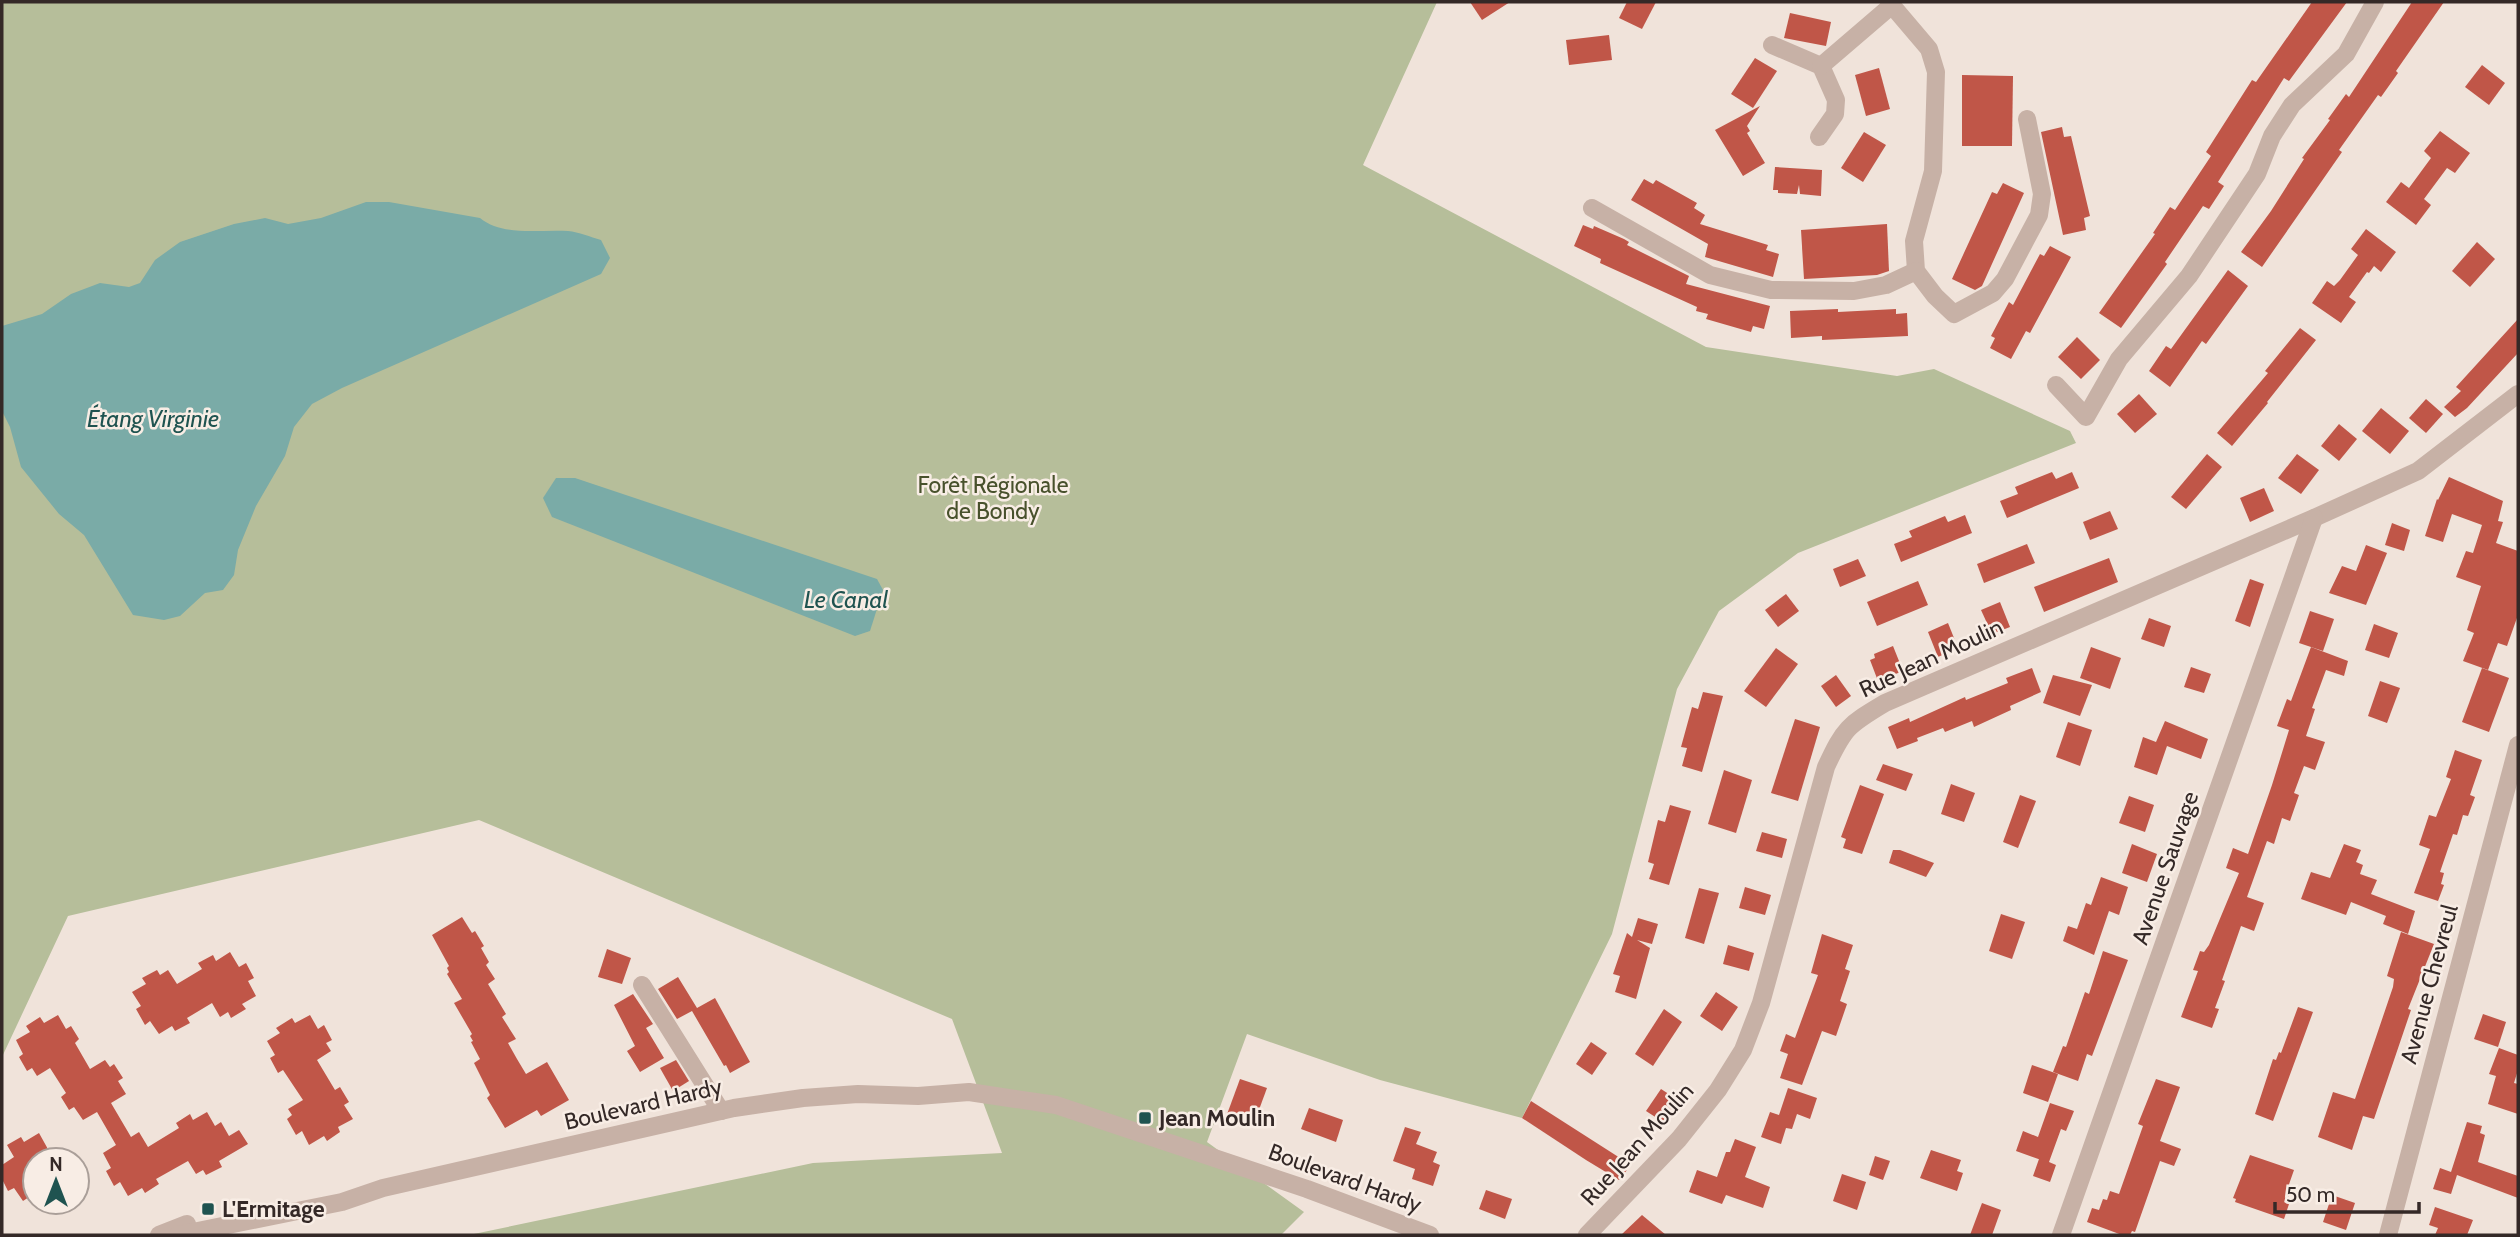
<svg xmlns="http://www.w3.org/2000/svg" width="2520" height="1237" font-family="Cabin,sans-serif">
<style>
.green{fill:#b6be9a}
.water{fill:#7aaba7}
.building{fill:#c05648}
.lines{fill:none;stroke-linecap:round;stroke-linejoin:round}
.minor{stroke:#c7b1a6;stroke-width:18}
.poi-dot{fill:#1f5350;stroke:#f8ede5;stroke-width:2.5}
.labels{text-anchor:middle;stroke-width:5;stroke-linejoin:round;paint-order:stroke}
.park-label{font-size:23px;fill:#48512c;stroke:#f8ede5}
.street-label{font-size:23px;fill:#342927;stroke:#f8ede5}
.poi-label{font-size:23px;font-weight:bold;fill:#342927;stroke:#f8ede5;text-anchor:start}
.water-label{font-size:24px;font-style:italic;fill:#1f5350;stroke:#f8ede5}
</style>
<rect width="100%" height="100%" fill="#f0e3da"/>
<path class="green" d="M2,2H1437L1363,165L1706,347L1897,376L1934,369L2070,431L2076,443L1798,553L1719,611L1677,689L1612,934L1522,1118L1380,1080L1247,1034L1207,1142L1304,1212L1281,1235H469L813,1163L1002,1153L952,1019L479,820L68,916L2,1057Z"/>
<g class="water">
<path d="M366,202H389L480,218C503,237 540,229 568,231C579,232 590,237 601,240L610,258L601,274L342,388L312,404L294,427L285,456L256,506L238,550L234,575L223,590L205,593L180,616L164,620L133,615L84,535L59,514L21,467L10,427L2,411V326L42,314L71,294L100,283L129,287L140,283L155,260L180,242L234,224L265,218L288,224L321,218Z"/>
<path d="M556,478H575L877,579L883,590L870,631L855,636L552,517L543,498Z"/>
</g>
<g class="building">
<path d="M1470,2H1510L1482,20Z"/>
<path d="M1627,2H1656L1642,29L1619,18Z"/>
<path d="M2312,2H2347L2289,81L2284,78L2218,182L2224,186L2209,209L2203,206L2165,262L2167,264L2121,328L2099,313L2155,234L2153,233L2170,207L2175,210L2211,156L2206,152L2252,80L2256,82Z"/>
<path d="M2412,2H2444L2396,71L2398,73L2381,97L2378,95L2339,150L2342,152L2262,267L2241,252L2271,211L2304,159L2302,158L2330,120L2328,119L2346,94L2349,97Z"/>
<path d="M1790,13L1831,22L1826,46L1784,38Z"/>
<path d="M1609,35L1612,60L1569,65L1566,40Z"/>
<path d="M1755,58L1777,71L1753,108L1731,94Z"/>
<path d="M2482,65L2505,83L2489,105L2465,87Z"/>
<path d="M1879,68L1890,109L1866,116L1855,75Z"/>
<path d="M1962,75L2013,76L2012,146H1962Z"/>
<path d="M1760,106L1747,126L1750,131L1747,133L1765,163L1743,176L1715,130Z"/>
<path d="M2062,127L2064,137L2071,136L2090,216L2084,218L2086,230L2063,235L2041,132Z"/>
<path d="M2440,131L2470,153L2455,173L2447,168L2424,199L2431,205L2416,225L2386,202L2401,182L2409,188L2431,158L2424,151Z"/>
<path d="M1864,132L1886,145L1863,182L1841,168Z"/>
<path d="M1775,167L1822,170L1821,196L1800,194L1799,185L1797,194L1778,193V190H1773Z"/>
<path d="M1644,179L1653,184L1656,180L1697,203L1694,208L1705,215L1700,224L1768,245L1766,250L1779,254L1773,277L1705,257L1708,244L1631,200Z"/>
<path d="M2003,183L2024,193L1982,286L1975,290L1952,279L1992,192L1997,194Z"/>
<path d="M1887,224L1889,271L1877,275L1804,279L1801,230Z"/>
<path d="M1583,225L1593,229L1594,226L1624,239L1629,242L1627,245L1689,276L1686,284L1770,306L1764,329L1753,326L1751,332L1706,319L1708,314L1696,311L1697,307L1600,263L1601,259L1574,246Z"/>
<path d="M2366,229L2396,252L2381,272L2374,266L2369,273L2367,272L2349,297L2356,302L2341,323L2312,303L2327,281L2334,286L2340,280L2358,255L2351,249Z"/>
<path d="M2477,242L2495,259L2470,287L2452,271Z"/>
<path d="M2050,246L2071,257L2030,333L2026,331L2011,359L1990,348L1995,338L1991,336L2009,302L2013,305L2040,254L2044,256Z"/>
<path d="M2228,270L2248,286L2206,344L2202,341L2170,387L2149,371L2166,346L2171,349Z"/>
<path d="M1838,309V312L1896,309V314L1907,313L1908,336L1822,340V336L1791,338L1790,311Z"/>
<path d="M2518,319V353L2467,408L2455,417L2444,407L2461,391L2456,387Z"/>
<path d="M2300,328L2316,340L2267,402L2268,403L2232,446L2217,433L2268,373L2265,371Z"/>
<path d="M2077,337L2100,360L2081,379L2058,357Z"/>
<path d="M2139,394L2157,414L2135,433L2117,414Z"/>
<path d="M2426,399L2443,414L2426,433L2409,418Z"/>
<path d="M2381,408L2409,431L2390,454L2362,431Z"/>
<path d="M2339,424L2357,439L2339,461L2321,446Z"/>
<path d="M2207,454L2222,467L2186,509L2171,497Z"/>
<path d="M2297,454L2319,470L2301,494L2278,478Z"/>
<path d="M2052,472L2056,479L2072,472L2079,488L2007,518L2000,501L2018,494L2015,487Z"/>
<path d="M2449,477L2503,501L2498,521L2503,522L2496,543L2518,551V615L2507,646L2498,643L2488,670L2463,661L2474,633L2467,630L2481,586L2456,577L2466,551L2473,553L2482,525L2452,514L2443,542L2425,536L2437,499L2438,500Z"/>
<path d="M2264,488L2274,511L2250,522L2240,498Z"/>
<path d="M2110,511L2118,529L2090,540L2083,522Z"/>
<path d="M1965,515L1972,533L1901,562L1894,544L1912,537L1909,531L1945,516L1948,522Z"/>
<path d="M2392,523L2410,530L2404,551L2385,545Z"/>
<path d="M2027,544L2035,563L1984,583L1977,564Z"/>
<path d="M2366,545L2387,553L2366,605L2329,593L2342,566L2356,571Z"/>
<path d="M2109,558L2118,582L2044,612L2034,587Z"/>
<path d="M1858,559L1866,576L1840,587L1833,569Z"/>
<path d="M2250,579L2264,584L2250,627L2235,621Z"/>
<path d="M1918,581L1928,605L1877,626L1867,602Z"/>
<path d="M1786,594L1799,611L1778,627L1765,610Z"/>
<path d="M2000,602L2010,627L1992,634L1981,610Z"/>
<path d="M2310,611L2334,619L2323,651L2299,643Z"/>
<path d="M2149,618L2171,626L2164,647L2141,639Z"/>
<path d="M1948,623L1958,648L1938,657L1928,632Z"/>
<path d="M2374,624L2398,633L2389,658L2365,650Z"/>
<path d="M1893,646L1903,671L1878,681L1870,660L1875,658L1874,654Z"/>
<path d="M2091,647L2121,658L2110,689L2080,678Z"/>
<path d="M2311,647L2348,661L2344,676L2326,670L2312,708L2315,709L2306,736L2325,742L2315,770L2304,766L2294,793L2299,795L2290,821L2282,818L2274,844L2267,841L2247,897L2264,903L2254,931L2241,926L2222,980L2225,981L2215,1008L2219,1009L2212,1028L2181,1017L2198,971L2193,970L2200,951L2204,952L2209,945L2239,873L2226,868L2233,848L2248,854L2272,785L2289,730L2277,726L2287,699L2291,701Z"/>
<path d="M1776,648L1798,664L1766,707L1744,691Z"/>
<path d="M2191,667L2211,674L2204,693L2184,687Z"/>
<path d="M2032,668L2041,692L2010,706L2011,710L1974,727L1972,721L1945,732L1943,728L1917,738L1918,741L1897,749L1888,727L1909,718L1910,722L1965,697L1966,700L2008,683L2006,678Z"/>
<path d="M2482,668L2509,678L2489,732L2462,722Z"/>
<path d="M1836,675L1851,696L1836,707L1821,686Z"/>
<path d="M2053,675L2092,685L2080,716L2043,703Z"/>
<path d="M2380,681L2400,688L2387,723L2368,716Z"/>
<path d="M1703,692L1723,696L1702,772L1682,766L1687,748L1681,747L1692,707L1698,709Z"/>
<path d="M1795,719L1820,727L1798,801L1771,793Z"/>
<path d="M2165,721L2208,739L2201,759L2167,746L2157,775L2134,767L2143,737L2156,742Z"/>
<path d="M2068,722L2092,730L2080,766L2056,757Z"/>
<path d="M2455,750L2482,760L2470,795L2475,797L2468,816L2463,815L2457,835L2453,834L2440,872L2444,873L2441,884L2444,885L2438,901L2414,893L2430,849L2419,845L2429,815L2436,817L2451,779L2446,777Z"/>
<path d="M1883,764L1913,774L1906,791L1876,780Z"/>
<path d="M1724,770L1752,780L1736,833L1708,824Z"/>
<path d="M1951,784L1975,793L1964,822L1941,814Z"/>
<path d="M1860,785L1884,794L1862,854L1843,848L1846,839L1841,837Z"/>
<path d="M2020,795L2036,801L2018,848L2003,842Z"/>
<path d="M2129,796L2154,805L2145,832L2119,823Z"/>
<path d="M1670,805L1691,811L1669,885L1649,879L1654,864L1648,862L1658,820L1665,822Z"/>
<path d="M1762,832L1787,839L1782,858L1756,851Z"/>
<path d="M2132,844L2157,854L2147,882L2122,873Z"/>
<path d="M2344,844L2361,850L2356,862L2363,865L2360,874L2377,880L2371,894L2415,911L2408,934L2383,924L2386,916L2351,902L2346,915L2301,899L2311,872L2330,878Z"/>
<path d="M1893,850H1900L1934,863L1926,877L1889,863Z"/>
<path d="M2101,877L2128,887L2119,915L2109,911L2094,955L2063,941L2068,926L2077,929L2086,903L2091,905Z"/>
<path d="M1745,887L1771,895L1765,915L1739,908Z"/>
<path d="M1699,888L1719,893L1704,944L1685,938Z"/>
<path d="M2001,914L2025,922L2012,959L1989,951Z"/>
<path d="M462,917L472,933L475,931L484,946L481,948L489,962L486,965L495,979L488,984L506,1014L502,1017L516,1039L508,1043L517,1059L526,1074L547,1062L569,1100L541,1116L537,1110L505,1128L487,1098L490,1095L474,1063L480,1059L471,1042L473,1041L470,1036L472,1034L454,1003L462,999L447,974L449,972L447,968L449,966L432,935Z"/>
<path d="M1638,918L1658,924L1652,944L1637,940L1650,948L1636,999L1615,992L1620,976L1613,974L1627,933L1632,937Z"/>
<path d="M2401,932L2434,944L2408,1009L2411,1010L2374,1119L2363,1116L2352,1150L2318,1137L2333,1092L2355,1099L2393,987L2394,979L2387,976Z"/>
<path d="M1822,934L1853,945L1845,969L1850,971L1840,1001L1847,1004L1836,1036L1822,1031L1802,1085L1780,1078L1788,1054L1780,1051L1786,1034L1795,1038L1818,975L1811,973Z"/>
<path d="M1728,945L1754,953L1749,971L1723,964Z"/>
<path d="M607,949L631,958L622,984L598,977Z"/>
<path d="M2103,951L2128,960L2092,1056L2087,1054L2078,1081L2053,1072L2063,1046L2066,1047L2085,992L2089,994Z"/>
<path d="M230,952L239,967L246,963L254,978L248,981L256,996L242,1004L246,1009L231,1018L228,1012L220,1017L212,1003L187,1018L190,1023L175,1031L172,1026L159,1034L150,1021L145,1025L136,1009L141,1006L132,992L146,984L142,978L157,970L160,975L168,970L177,984L202,969L198,963L213,955L216,961Z"/>
<path d="M678,977L697,1008L715,998L750,1062L730,1073L726,1065L724,1066L692,1011L677,1019L658,989Z"/>
<path d="M1716,992L1738,1007L1722,1031L1700,1016Z"/>
<path d="M633,994L653,1024L646,1028L664,1058L640,1072L627,1051L635,1046L614,1005Z"/>
<path d="M2298,1007L2313,1012L2273,1121L2255,1114L2273,1059L2276,1060L2279,1052L2281,1053Z"/>
<path d="M1664,1009L1682,1022L1653,1066L1635,1054Z"/>
<path d="M2483,1014L2506,1022L2498,1047L2474,1039Z"/>
<path d="M58,1015L66,1029L71,1026L79,1039L75,1043L90,1069L105,1060L110,1067L114,1064L123,1078L118,1081L126,1094L111,1103L131,1137L139,1132L148,1147L179,1128L176,1123L190,1114L193,1120L207,1112L215,1126L221,1122L229,1136L239,1130L248,1144L219,1161L222,1167L206,1175L203,1170L196,1174L188,1161L156,1179L159,1184L145,1193L142,1188L128,1196L120,1182L114,1186L106,1171L111,1168L103,1153L116,1145L97,1112L83,1120L74,1107L69,1110L61,1097L66,1093L50,1068L37,1076L32,1068L27,1071L19,1057L23,1054L16,1040L30,1032L26,1026L40,1017L44,1023Z"/>
<path d="M310,1015L318,1029L324,1025L332,1040L326,1043L331,1051L317,1060L335,1090L340,1087L349,1102L344,1105L353,1119L338,1127L340,1132L327,1141L324,1136L309,1145L302,1131L296,1135L287,1119L292,1115L288,1109L303,1100L283,1070L278,1073L270,1058L275,1055L267,1041L280,1033L276,1028L292,1018L295,1023Z"/>
<path d="M1591,1042L1607,1053L1592,1075L1576,1064Z"/>
<path d="M2499,1048L2518,1055V1070L2514,1083L2518,1084V1114L2488,1104L2496,1076L2489,1074Z"/>
<path d="M676,1060L689,1081L673,1091L660,1068Z"/>
<path d="M2032,1065L2058,1074L2048,1102L2023,1093Z"/>
<path d="M1240,1079L1267,1088L1253,1126L1226,1117Z"/>
<path d="M2156,1079L2180,1087L2160,1141L2181,1149L2174,1166L2160,1161L2135,1232L2132,1231L2130,1235H2122L2087,1222L2092,1208L2099,1210L2103,1199L2107,1200L2110,1191L2119,1194L2143,1126L2138,1124Z"/>
<path d="M1788,1088L1817,1098L1810,1119L1797,1114L1792,1129L1786,1128L1781,1144L1761,1137L1770,1112L1779,1115Z"/>
<path d="M1661,1089L1678,1100L1663,1122L1646,1111Z"/>
<path d="M1531,1101L1631,1165L1619,1180L1586,1160L1522,1118Z"/>
<path d="M2050,1103L2074,1111L2066,1131L2061,1129L2049,1162L2056,1165L2050,1182L2033,1176L2039,1159L2044,1161L2016,1151L2023,1131L2038,1137Z"/>
<path d="M1309,1108L1343,1120L1336,1142L1301,1129Z"/>
<path d="M2467,1122L2482,1126L2480,1133L2485,1135L2478,1162L2518,1176V1198L2457,1175L2451,1194L2433,1189L2440,1168L2451,1172Z"/>
<path d="M1405,1127L1421,1132L1416,1144L1437,1152L1433,1162L1440,1165L1433,1186L1412,1179L1415,1169L1393,1161Z"/>
<path d="M39,1133L54,1160H35V1193L23,1201L14,1188L8,1191L2,1179V1165L14,1157L7,1145L21,1137L24,1142Z"/>
<path d="M1735,1139L1756,1147L1745,1177L1770,1187L1763,1208L1726,1195L1722,1204L1689,1192L1697,1170L1717,1177L1726,1152H1730Z"/>
<path d="M1931,1150L1961,1160L1957,1171L1963,1173L1957,1191L1920,1178Z"/>
<path d="M2250,1155L2294,1170L2287,1190L2293,1192L2284,1219L2235,1202L2236,1199L2233,1198Z"/>
<path d="M1875,1156L1890,1161L1883,1180L1869,1175Z"/>
<path d="M1842,1174L1866,1182L1857,1210L1833,1201Z"/>
<path d="M1486,1190L1512,1199L1505,1219L1479,1209Z"/>
<path d="M2332,1195L2355,1203L2346,1230L2323,1222Z"/>
<path d="M1982,1203L2001,1210L1992,1235H1970Z"/>
<path d="M2435,1207L2473,1220L2467,1235H2435L2438,1228L2429,1225Z"/>
<path d="M1642,1215L1666,1235H1621Z"/>
</g>
<g class="lines">
<g class="minor">
<path d="M1889,2L1929,49L1936,72L1933,171L1914,241L1916,271L1935,296L1954,314L1993,293L2005,279L2039,215L2042,194L2027,119"/>
<path d="M1772,45L1821,66L1836,100L1835,114L1819,137"/>
<path d="M1821,66L1891,6"/>
<path d="M1592,208L1710,275L1771,290L1854,291L1886,285L1916,271"/>
<path d="M2056,385L2086,417L2119,359L2189,276L2257,174L2272,136L2292,105L2346,54L2375,2"/>
<path d="M642,985L721,1111"/>
<path d="M159,1235L187,1224"/>
<path d="M178,1235L342,1202L383,1188L734,1108L803,1098L858,1094L918,1096L969,1092L1056,1105L1307,1189L1430,1235"/>
<path d="M1587,1235L1679,1139L1718,1090L1743,1050L1761,1003L1826,767C1844,728 1848,725 1885,703L2314,518L2418,471L2518,394"/>
<path d="M2061,1235L2314,518"/>
<path d="M2388,1235L2518,745"/>
</g>
</g>
<g class="poi-dot">
<rect x="1138" y="1111" width="14" height="14" rx="3.5"/>
<rect x="201" y="1202" width="14" height="14" rx="3.5"/>
</g>
<g class="labels">
<g class="park-label">
<text x="993" y="493">Forêt Régionale<tspan x="993" dy="26">de Bondy</tspan></text>
</g>
<g class="street-label">
<text transform="translate(1931 658) rotate(-25)" y="8">Rue Jean Moulin</text>
<text transform="translate(2165 868) rotate(-71)" y="8">Avenue Sauvage</text>
<text transform="translate(2429 984) rotate(-75)" y="8">Avenue Chevreul</text>
<text transform="translate(643 1104) rotate(-13)" y="8">Boulevard Hardy</text>
<text transform="translate(1637 1144) rotate(-48)" y="8">Rue Jean Moulin</text>
<text transform="translate(1345 1178) rotate(20)" y="8">Boulevard Hardy</text>
</g>
<g class="poi-label">
<text x="1159" y="1126">Jean Moulin</text>
<text x="222" y="1217">L'Ermitage</text>
</g>
<g class="water-label">
<text x="153" y="427">Étang Virginie</text>
<text x="846" y="608">Le Canal</text>
</g>
</g>
<rect width="2520" height="1237" fill="none" stroke="#342927" stroke-width="7"/>
<g transform="translate(56 1181)"><circle r="33" fill="#f8ede5" stroke="#aa9f99" stroke-width="2"/>
<path d="M0-5L12 26L0 18L-12 26Z" fill="#1f5350"/>
<text y="-10" font-size="19" font-weight="bold" text-anchor="middle" fill="#342927">N</text>
</g>
<path d="M2275 1202v10h144v-10" fill="none" stroke="#342927" stroke-width="3.5"/>
<text x="2286" y="1202" font-size="21" fill="#342927" stroke="#f8ede5" stroke-width="5" paint-order="stroke">50 m</text>
</svg>
